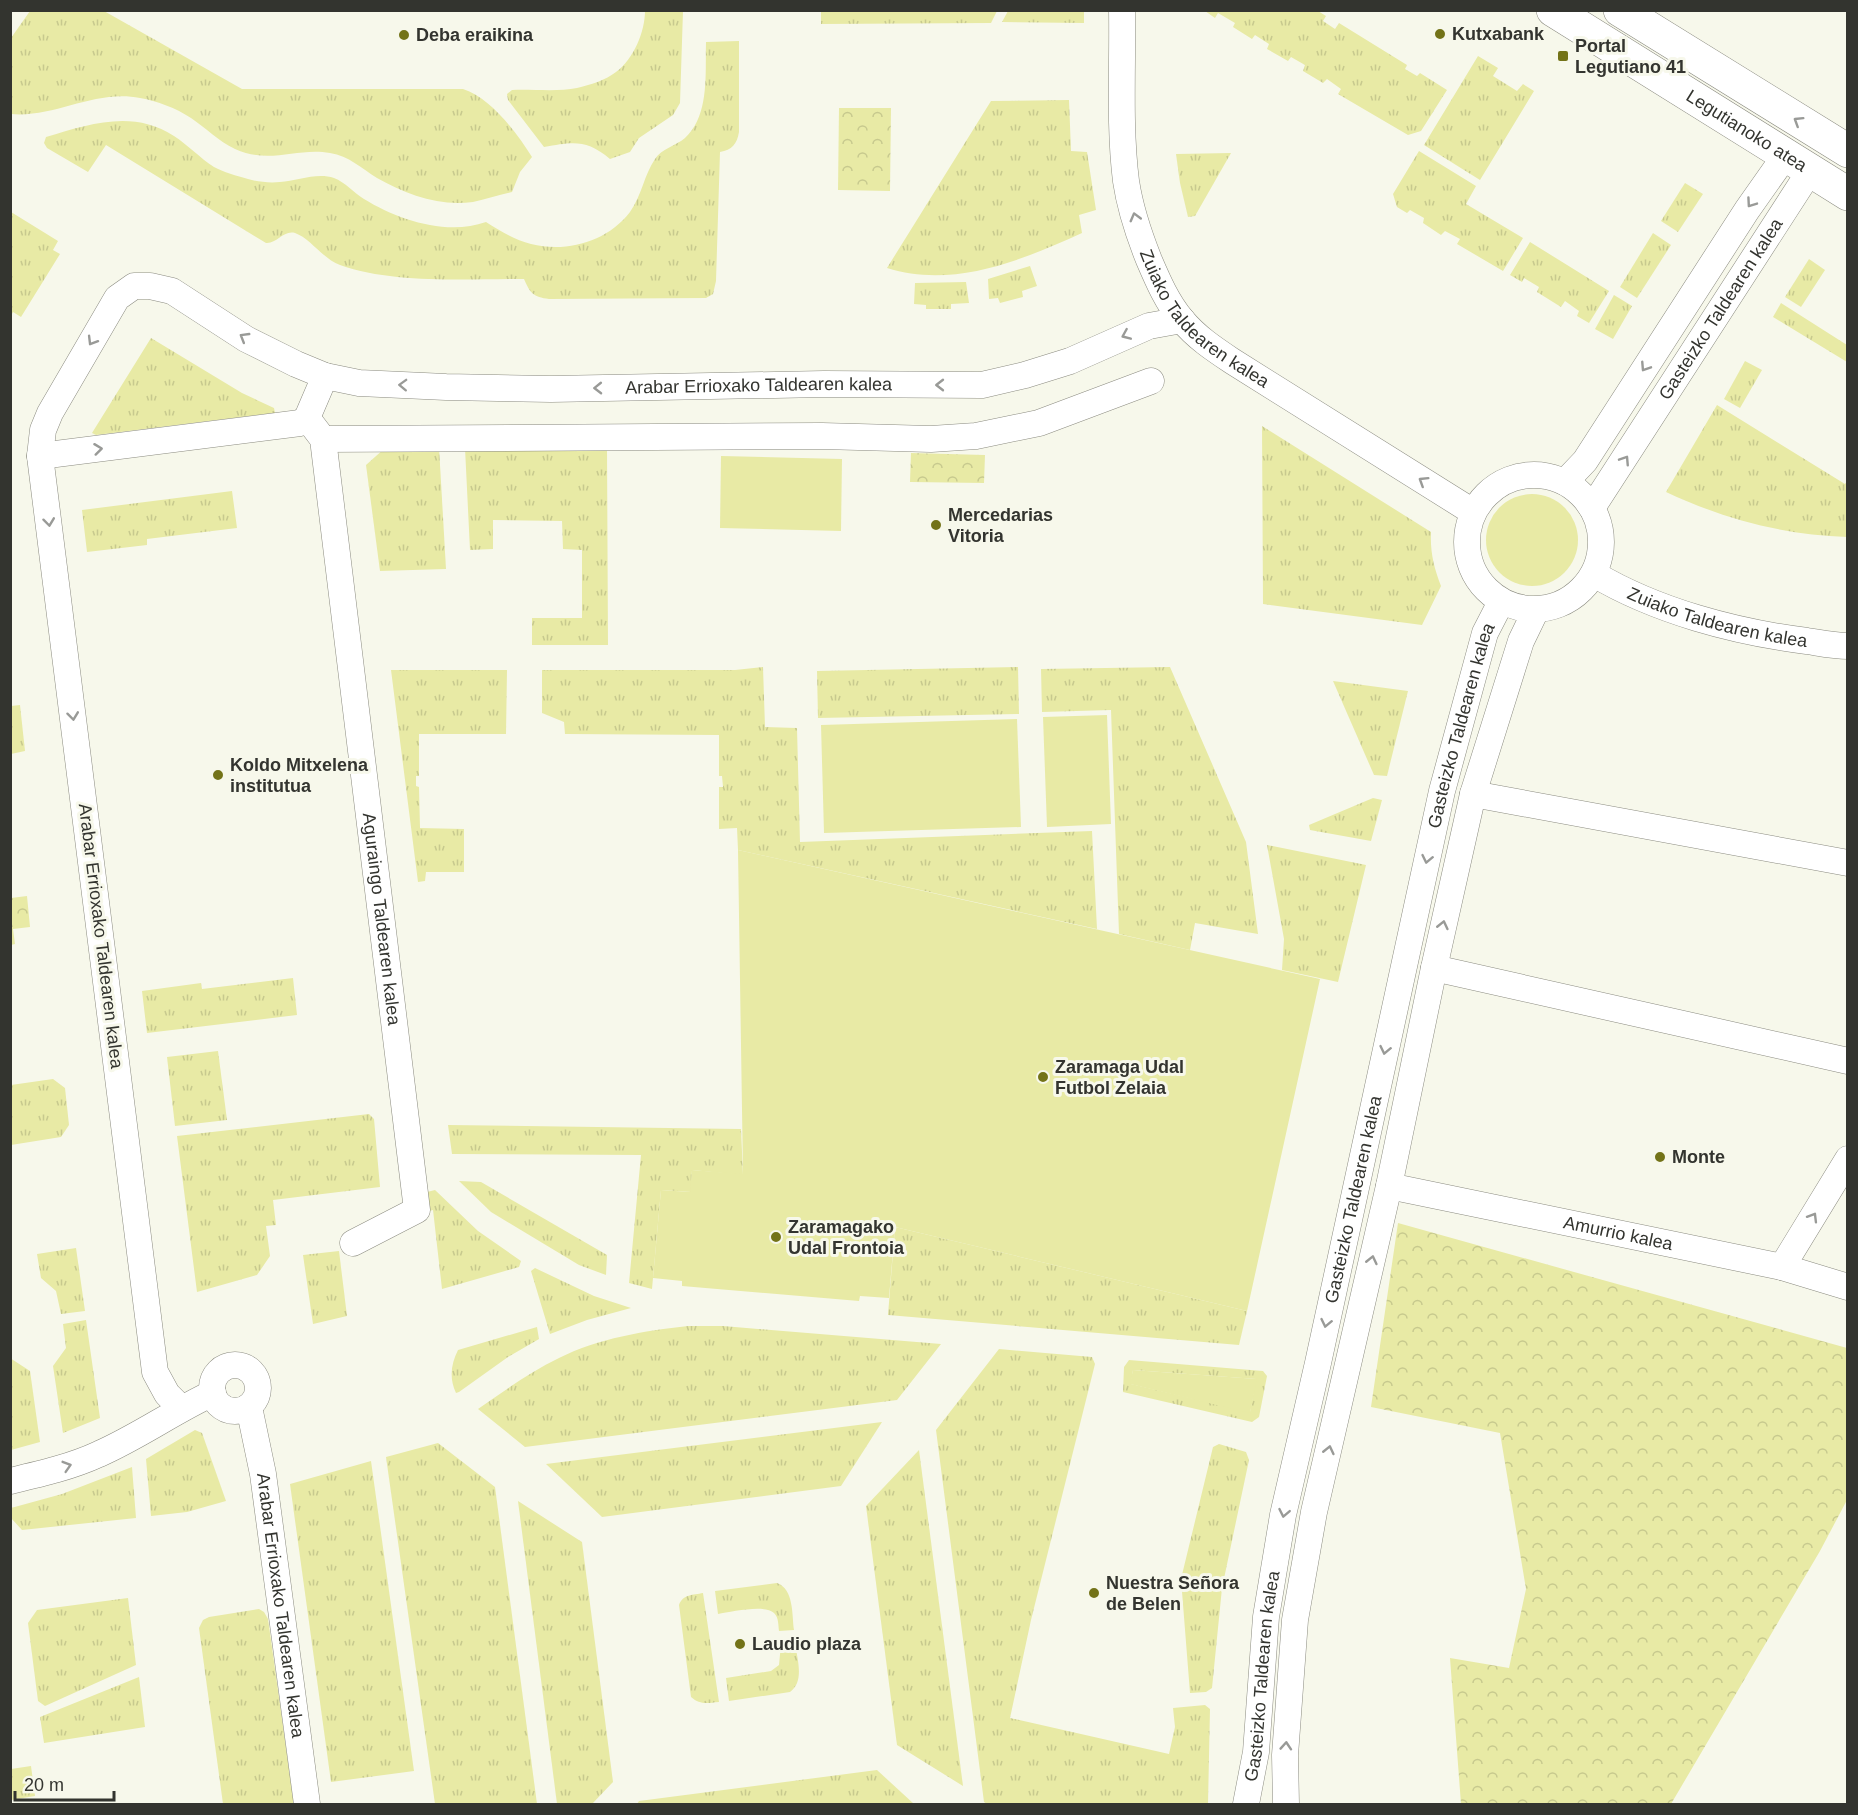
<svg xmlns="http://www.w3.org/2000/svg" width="1858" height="1815" font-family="Arial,sans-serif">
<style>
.grass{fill:url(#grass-tufts);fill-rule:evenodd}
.forest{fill:url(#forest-crowns)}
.garden{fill:#e8eaa5}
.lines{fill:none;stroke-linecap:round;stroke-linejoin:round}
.street-casing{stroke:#8b8b80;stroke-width:27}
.primary-casing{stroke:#8b8b80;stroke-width:34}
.street{stroke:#fff;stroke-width:26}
.primary{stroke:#fff;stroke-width:33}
.oneway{stroke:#999a97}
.poi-dot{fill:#737318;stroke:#f7f8eb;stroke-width:2}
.labels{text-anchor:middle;stroke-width:6;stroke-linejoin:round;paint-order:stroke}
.poi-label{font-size:18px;font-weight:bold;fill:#33342f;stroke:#f7f8eb;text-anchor:start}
.street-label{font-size:18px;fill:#33342f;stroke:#f7f8eb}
</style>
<defs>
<pattern id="grass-tufts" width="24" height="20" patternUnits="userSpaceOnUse" patternTransform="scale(1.5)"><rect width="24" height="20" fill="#e8eaa5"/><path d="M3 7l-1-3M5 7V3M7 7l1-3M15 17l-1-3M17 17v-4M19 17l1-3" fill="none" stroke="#c7c98e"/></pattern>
<pattern id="forest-crowns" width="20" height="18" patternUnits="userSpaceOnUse" patternTransform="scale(1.5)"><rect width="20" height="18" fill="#e8eaa5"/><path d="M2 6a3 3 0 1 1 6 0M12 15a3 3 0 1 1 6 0" fill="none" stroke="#c7c98e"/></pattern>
</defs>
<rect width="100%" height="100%" fill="#f7f8eb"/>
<g class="grass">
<path d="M30,11H104L242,89H463C491,98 517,133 532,157L520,172L512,192C499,195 486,199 473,202C439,207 406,194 377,178C361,168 349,156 330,153C297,147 270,165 235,149C218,141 206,128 191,118C176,108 157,101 140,98C95,89 55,118 11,114V38Z"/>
<path d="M645,11H683L680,103L673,115L639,138L630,152L610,159C586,139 573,142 544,147L508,100L507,94L512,90C532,89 558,92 577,88C590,85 606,80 616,72C634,59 645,31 645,11Z"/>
<path d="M821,11V10L997,11L991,23L821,24Z"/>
<path d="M1008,11H1084V23L1002,22Z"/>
<path d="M1205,11H1318L1326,16L1323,21L1335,29L1339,23L1407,65L1405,69L1417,76L1420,73L1447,90L1421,131L1408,135L1338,94L1341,89L1327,79L1323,83L1303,71L1305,65L1291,57L1288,61L1267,49L1269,44L1255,35L1252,39L1233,27L1235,23L1218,13L1215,18Z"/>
<path d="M739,41V132C737,144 732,150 720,152L716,281L713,294L706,298L549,299C533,297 530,293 524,279C467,279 393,284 340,265C323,259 310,238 295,233C283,230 277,244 266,243L106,145L88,172L47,148L44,143L46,137C89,124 133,109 174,136C188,145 200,158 214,167C223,172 237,176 248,179C257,182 270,183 280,182C297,181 317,172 334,178C345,182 354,193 364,199C398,220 447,236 486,222C500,231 515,240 531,244C566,253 607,242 630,212C642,195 644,175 655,159C662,148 676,146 685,138C710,115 705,73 706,42Z"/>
<path d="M1478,56L1498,68L1493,76L1517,91L1523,84L1534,91L1480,180L1424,145Z"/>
<path d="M1069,100L1071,151L1087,152L1096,210L1079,215L1082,233C1023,260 953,289 887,268L991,101Z"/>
<path d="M1419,151L1476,186L1466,204L1523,238L1503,271L1457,244L1460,239L1445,231L1441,235L1423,223L1424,218L1410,210L1407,213L1397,207L1393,194Z"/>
<path d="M1231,153L1195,216L1188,217L1180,183L1176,154Z"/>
<path d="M1685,183L1703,194L1678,232L1661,221Z"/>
<path d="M11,212L58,241L53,250L60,254L21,317L13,312L11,316Z"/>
<path d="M1653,233L1671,245L1637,298L1620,287Z"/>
<path d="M1530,242L1609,291L1589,323L1577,316L1579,311L1565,301L1561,307L1537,292L1539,287L1524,278L1522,282L1510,275Z"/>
<path d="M1809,259L1825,270L1801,307L1785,297Z"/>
<path d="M1030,266L1037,286L1022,291L1023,297L1000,303L998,298L989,299L988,279Z"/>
<path d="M966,282L969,303L951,304V309H926V305L914,304L915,283Z"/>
<path d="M1614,295L1632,306L1613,339L1595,329Z"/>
<path d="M1781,303L1847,345V362L1773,317Z"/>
<path d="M151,338L242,393L274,408L275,413L96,435L92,433Z"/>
<path d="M1745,361L1762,370L1740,408L1724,399Z"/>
<path d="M1717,405L1845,484L1847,481V537C1783,535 1724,519 1666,492Z"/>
<path d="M1262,426L1431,532C1430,552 1434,568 1441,586L1422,625L1263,604Z"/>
<path d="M439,447L446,569L380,571L366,465L385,448Z"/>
<path d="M607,447L608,645H532V618H582V550L563,549L562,521L493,520V549L470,550L465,448Z"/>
<path d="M232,491L237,528L147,539V545L87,552L82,510Z"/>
<path d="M763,667L765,727L797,728L800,842L1092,831L1097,929L738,850L737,828L719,829V787H723L722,776H719V735L565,734L564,722L542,713V670H735Z"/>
<path d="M1018,667L1019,714L818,718L817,671Z"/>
<path d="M1170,667L1246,842L1258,934L1195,923L1190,950L1119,934L1111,710L1042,712L1041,669Z"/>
<path d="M391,670H507L506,734H419V776H416V786L419,787L420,828L464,829V872H426L425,881L418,882Z"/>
<path d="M1333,681L1408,691L1387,776L1374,775Z"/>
<path d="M20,705L25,751L11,754V706Z"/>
<path d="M1373,798L1382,800L1371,841L1310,830L1309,825Z"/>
<path d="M1267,845L1366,865L1338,982L1282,970L1284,939Z"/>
<path d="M293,978L297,1015L147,1033L142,991L201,983L202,989Z"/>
<path d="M218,1051L227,1120L175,1126L167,1057Z"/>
<path d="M53,1079L65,1088L69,1125L61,1137L11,1145V1085Z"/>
<path d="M369,1114L374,1119L380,1187L273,1200L276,1225L266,1226L270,1256L257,1275L197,1292L177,1136Z"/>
<path d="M448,1125L741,1129L743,1175L692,1170L691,1192L661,1190L652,1289L629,1283L641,1155L452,1154Z"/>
<path d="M459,1181L481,1182L607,1255L606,1275L579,1265L491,1212Z"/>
<path d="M435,1190L478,1231L521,1261L519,1267L442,1289L433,1210L429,1211L427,1192Z"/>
<path d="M895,1227L1247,1311L1239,1345L888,1315Z"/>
<path d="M76,1248L85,1311L61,1314L56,1291L41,1278L37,1254Z"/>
<path d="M339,1251L347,1316L313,1324L303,1255Z"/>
<path d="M535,1268L594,1296L631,1308L587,1320L550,1334L531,1271Z"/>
<path d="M86,1320L100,1418L63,1433L53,1366L66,1348L63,1324Z"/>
<path d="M688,1326H723L941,1344L897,1400L525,1447L478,1409C504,1391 530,1372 559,1358C599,1338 644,1331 688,1326Z"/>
<path d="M537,1327L539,1339L508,1357L459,1392L456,1393C449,1378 451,1364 458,1350Z"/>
<path d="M999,1349L1092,1357L1095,1364L1031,1620L1010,1718L1169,1754L1175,1727L1173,1708L1205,1705L1210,1709L1208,1804H987L984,1802L936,1430Z"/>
<path d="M10,1358L30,1371L40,1442L11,1450Z"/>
<path d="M1129,1360L1263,1371L1267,1376L1259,1417L1252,1422L1123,1392L1124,1367ZM1133,1370L1256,1379L1250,1412L1131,1384Z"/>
<path d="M882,1422L841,1486L602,1517L546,1464Z"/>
<path d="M195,1430L202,1433L226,1501L187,1512L151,1516L146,1459Z"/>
<path d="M438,1443L495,1487L537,1804H435L386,1457Z"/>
<path d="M1219,1444L1246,1452L1249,1460L1222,1588L1212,1688L1206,1692L1190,1693L1181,1579L1213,1447Z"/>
<path d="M919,1450L963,1786L897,1745L866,1506Z"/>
<path d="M371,1461L414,1771L331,1782L290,1484Z"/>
<path d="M132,1467L136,1518L22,1530L11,1518V1508L62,1494Z"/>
<path d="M518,1501L582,1542L613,1782L592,1804H557Z"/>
<path d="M777,1583C794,1589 792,1615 794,1630L779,1631C778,1625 779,1618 774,1613C765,1604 731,1612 718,1614L715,1591Z"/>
<path d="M703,1593L719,1702C707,1703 700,1705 691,1697L679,1605C683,1594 693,1595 703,1593Z"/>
<path d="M128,1598L136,1665L45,1706L38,1701L28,1623L37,1610Z"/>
<path d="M259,1609L264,1612L268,1619L294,1804H223L199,1628L203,1620L209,1617Z"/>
<path d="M795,1642C797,1659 805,1681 790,1692L729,1701L726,1678L771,1671L779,1665L781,1644Z"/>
<path d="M139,1677L145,1727L44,1743L40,1717Z"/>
<path d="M31,1766L35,1796L11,1800V1769Z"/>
<path d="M877,1770L914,1804H637L639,1801Z"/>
</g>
<g class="forest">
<path d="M839,108H891L890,191L838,190Z"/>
<path d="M911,453L985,455L984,483L910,482Z"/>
<path d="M27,896L30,927L13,929L15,944L11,945V898Z"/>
<path d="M1398,1223L1847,1348V1500L1820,1551L1671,1804H1461L1450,1658L1509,1668L1526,1589L1500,1433L1371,1407Z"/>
</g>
<g class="garden">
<path d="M721,456L842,459L841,531L720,528Z"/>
<circle cx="1532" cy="540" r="46"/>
<path d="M1107,715L1111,824L1047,827L1043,717Z"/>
<path d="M1017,719L1021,827L824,833L821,725Z"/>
<path d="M738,850L1320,979L1247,1311L895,1227L889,1298L860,1296L859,1301L682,1286V1281L653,1278L661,1190L690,1192L692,1170L743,1174Z"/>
<path d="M1133,1370L1257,1379L1250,1413L1130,1384Z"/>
</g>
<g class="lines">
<g class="street-casing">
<g id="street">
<path id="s1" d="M1122,10C1123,66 1119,126 1126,181C1130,208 1139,235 1149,260C1158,281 1167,302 1182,320C1196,337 1214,349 1232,361L1473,512"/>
<path id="s2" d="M307,418L323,439L417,1210L353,1243"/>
<path d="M323,439L822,436L931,439L976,436L1039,423L1151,381"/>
<path d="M40,456L300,423L307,418L325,376"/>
<circle cx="1534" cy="542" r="67"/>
<path d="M1565,482L1585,461L1747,210L1785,156"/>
<path id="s3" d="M1592,508L1810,171"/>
<path id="s4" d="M1594,574C1656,611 1735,632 1807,641C1820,643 1834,646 1848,646"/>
<path d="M1473,794L1848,863"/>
<path d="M1434,968L1848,1061"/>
<path id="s5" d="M1389,1186L1782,1267L1848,1287"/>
<path d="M1782,1267L1848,1159"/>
<circle cx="235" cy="1388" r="23"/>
<path id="s6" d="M249,1407L263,1474L307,1804"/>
<path id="s7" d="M181,1408L167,1394L155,1372L40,456L43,430L50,413L117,298L134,286H150L172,291L246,339L296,364L325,376L359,383L446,387L551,389L824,384L982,385L1025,375L1070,361L1149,326L1182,320"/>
<path d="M10,1481C40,1474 71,1467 99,1454C138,1437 174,1411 213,1393"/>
<path id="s8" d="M1246,1804L1256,1752L1266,1617L1283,1515L1318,1363L1442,791L1485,633L1501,602"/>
<path d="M1286,1804L1285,1755L1295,1620L1314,1512L1389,1186L1434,968L1473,794L1521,641L1536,610"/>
</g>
</g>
<g class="primary-casing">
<g id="primary">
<path id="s9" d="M1553,10L1848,194"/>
<path d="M1620,10L1848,151"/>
</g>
</g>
<use href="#street" class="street"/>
<use href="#primary" class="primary"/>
</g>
<defs><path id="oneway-chevron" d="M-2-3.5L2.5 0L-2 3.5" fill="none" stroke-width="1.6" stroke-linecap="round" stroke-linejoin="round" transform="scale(1.5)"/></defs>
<g class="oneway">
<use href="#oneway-chevron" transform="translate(1798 121) rotate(-148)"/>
<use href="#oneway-chevron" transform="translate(1751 203) rotate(125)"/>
<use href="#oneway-chevron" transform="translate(1135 217) rotate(-105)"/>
<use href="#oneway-chevron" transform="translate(1126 335) rotate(157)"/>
<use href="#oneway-chevron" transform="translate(244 337) rotate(-149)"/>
<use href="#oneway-chevron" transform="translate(92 341) rotate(121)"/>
<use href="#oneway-chevron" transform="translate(1645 367) rotate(123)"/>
<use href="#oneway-chevron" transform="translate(403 385) rotate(-178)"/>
<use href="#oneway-chevron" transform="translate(940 385) rotate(-180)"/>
<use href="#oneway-chevron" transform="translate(598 388) rotate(179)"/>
<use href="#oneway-chevron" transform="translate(98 449) rotate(-7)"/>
<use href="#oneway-chevron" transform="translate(1625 460) rotate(-57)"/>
<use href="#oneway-chevron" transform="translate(1423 481) rotate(-148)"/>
<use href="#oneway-chevron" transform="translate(49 522) rotate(83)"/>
<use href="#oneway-chevron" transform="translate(73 716) rotate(83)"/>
<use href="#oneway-chevron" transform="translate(1427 859) rotate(102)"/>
<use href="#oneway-chevron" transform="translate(1443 925) rotate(-77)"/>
<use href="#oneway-chevron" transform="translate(1385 1050) rotate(102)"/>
<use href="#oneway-chevron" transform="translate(1813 1217) rotate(-59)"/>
<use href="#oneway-chevron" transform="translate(1372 1260) rotate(-77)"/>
<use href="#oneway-chevron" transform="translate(1326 1323) rotate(102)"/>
<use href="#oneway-chevron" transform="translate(1329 1450) rotate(-77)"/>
<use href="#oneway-chevron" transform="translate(67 1466) rotate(-17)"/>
<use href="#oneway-chevron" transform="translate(1284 1513) rotate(101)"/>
<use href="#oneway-chevron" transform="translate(1286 1746) rotate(-86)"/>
</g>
<g class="poi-dot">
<circle cx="1440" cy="34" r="6"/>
<circle cx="404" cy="35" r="6"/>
<rect x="1557" y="50" width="12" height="12" rx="3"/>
<circle cx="936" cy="525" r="6"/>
<circle cx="218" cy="775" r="6"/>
<circle cx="1043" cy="1077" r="6"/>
<circle cx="1660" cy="1157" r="6"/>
<circle cx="776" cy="1237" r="6"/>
<circle cx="1094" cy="1593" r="6"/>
<circle cx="740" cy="1644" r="6"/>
</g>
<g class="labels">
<g class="poi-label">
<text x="1452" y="40">Kutxabank</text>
<text x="416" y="41">Deba eraikina</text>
<text x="1575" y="52">Portal<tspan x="1575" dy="21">Legutiano 41</tspan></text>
<text x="948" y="521">Mercedarias<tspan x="948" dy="21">Vitoria</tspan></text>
<text x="230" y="771">Koldo Mitxelena<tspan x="230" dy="21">institutua</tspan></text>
<text x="1055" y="1073">Zaramaga Udal<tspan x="1055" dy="21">Futbol Zelaia</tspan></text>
<text x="1672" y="1163">Monte</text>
<text x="788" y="1233">Zaramagako<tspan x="788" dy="21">Udal Frontoia</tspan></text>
<text x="1106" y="1589">Nuestra Señora<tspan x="1106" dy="21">de Belen</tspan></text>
<text x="752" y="1650">Laudio plaza</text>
</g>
<g class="street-label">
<text dy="6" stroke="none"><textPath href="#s9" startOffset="228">Legutianoko atea</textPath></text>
<text dy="6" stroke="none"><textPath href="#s3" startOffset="237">Gasteizko Taldearen kalea</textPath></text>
<text dy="6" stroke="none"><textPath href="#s1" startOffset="336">Zuiako Taldearen kalea</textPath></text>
<text dy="6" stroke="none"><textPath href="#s7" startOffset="1815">Arabar Errioxako Taldearen kalea</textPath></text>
<text dy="6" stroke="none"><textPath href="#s4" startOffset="132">Zuiako Taldearen kalea</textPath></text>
<text dy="6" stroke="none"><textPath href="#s8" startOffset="1101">Gasteizko Taldearen kalea</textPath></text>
<text dy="6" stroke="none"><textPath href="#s2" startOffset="510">Aguraingo Taldearen kalea</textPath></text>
<text transform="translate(101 936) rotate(83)" y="6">Arabar Errioxako Taldearen kalea</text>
<text dy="6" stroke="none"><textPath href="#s8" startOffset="615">Gasteizko Taldearen kalea</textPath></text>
<text dy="6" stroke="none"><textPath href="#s5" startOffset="234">Amurrio kalea</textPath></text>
<text dy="6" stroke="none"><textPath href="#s6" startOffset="201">Arabar Errioxako Taldearen kalea</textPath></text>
<text dy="6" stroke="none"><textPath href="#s8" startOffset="129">Gasteizko Taldearen kalea</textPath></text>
</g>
</g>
<rect width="1858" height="1815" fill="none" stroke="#33342f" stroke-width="24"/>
<path d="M15 1791v9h99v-9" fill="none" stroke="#33342f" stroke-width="3"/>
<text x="24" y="1791" font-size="18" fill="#33342f" stroke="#f7f8eb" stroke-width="4.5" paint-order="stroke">20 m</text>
</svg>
